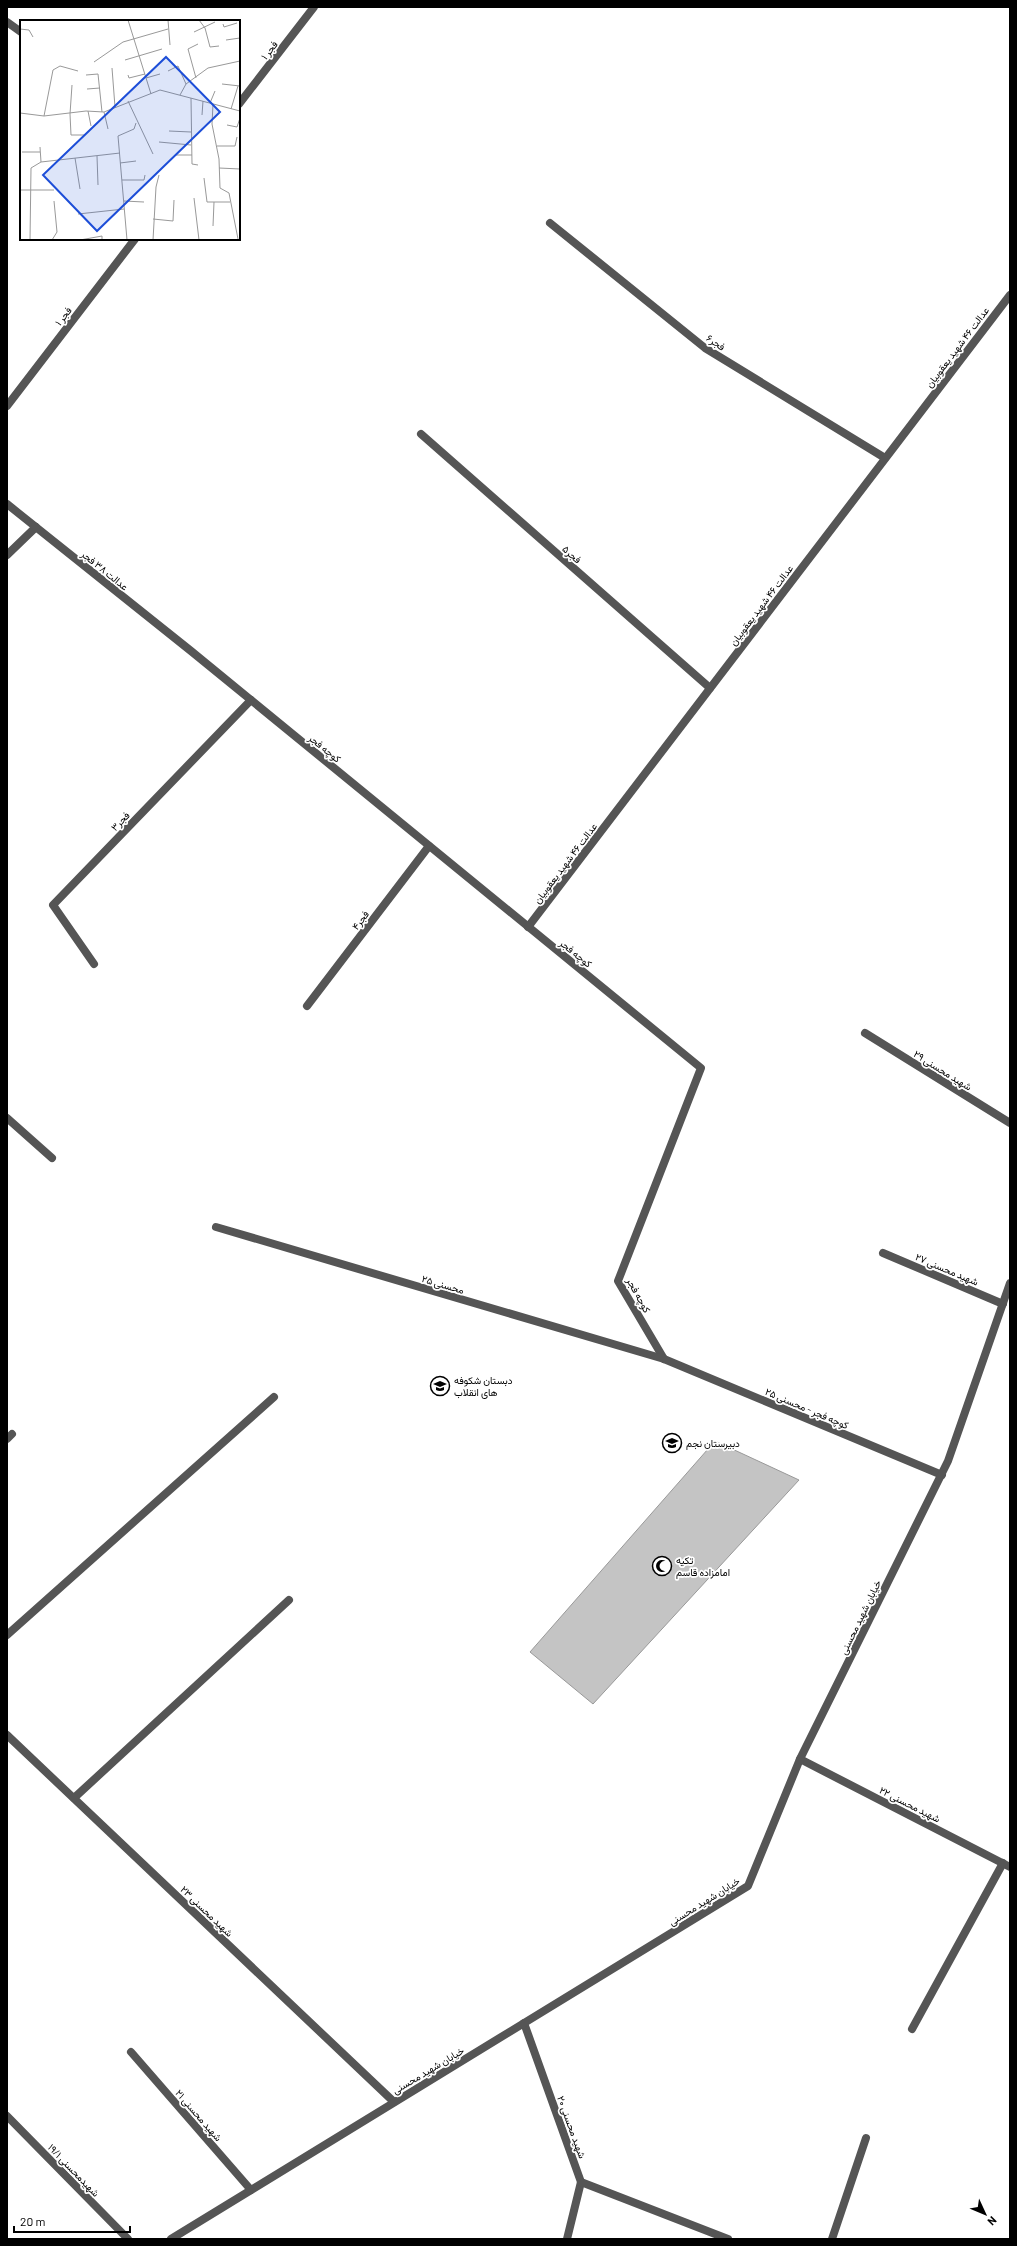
<svg xmlns="http://www.w3.org/2000/svg" width="1017" height="2246" font-family="Barlow,Vazirmatn,sans-serif">
<style>
.building{fill:#c4c4c4;stroke:#999}
.lines{fill:none;stroke-linecap:round;stroke-linejoin:round}
.street{stroke:#555;stroke-width:8}
.labels{text-anchor:middle;stroke-width:3.5;stroke-linejoin:round;paint-order:stroke}
.street-label{font-size:10px;fill:#000;stroke:#fff}
.poi-label{font-size:10px;fill:#000;stroke:#fff;text-anchor:start}
.inset-road{fill:none;stroke:#999;stroke-width:1}
.view{fill:#1d4ed8;fill-opacity:0.15;stroke:#1d4ed8;stroke-width:2}
.inset-edge{fill:none;stroke:#000;stroke-width:2}
</style>
<rect width="100%" height="100%" fill="#fff"/>
<path class="building" d="M715,1441L799,1480L593,1704L530,1652Z"/>
<g class="lines">
<g class="street">
<path d="M7,22L21,32"/>
<path d="M239,104L314,7"/>
<path d="M550,223L705,348L885,458"/>
<path d="M7,406L135,239"/>
<path d="M421,434L710,688"/>
<path d="M7,504L191,651L701,1068L618,1281L664,1359"/>
<path d="M7,555L36,527"/>
<path d="M528,927L1010,295"/>
<path d="M94,964L53,905L251,700"/>
<path d="M307,1006L429,846"/>
<path d="M865,1033L1010,1123"/>
<path d="M7,1118L52,1158"/>
<path d="M216,1227L664,1359L942,1475"/>
<path d="M883,1253L1003,1304"/>
<path d="M7,1439L12,1434"/>
<path d="M7,1635L274,1397"/>
<path d="M7,1735L394,2102"/>
<path d="M800,1759L1010,1867"/>
<path d="M74,1798L289,1600"/>
<path d="M524,2023L581,2182L567,2239"/>
<path d="M912,2029L1003,1863"/>
<path d="M131,2052L251,2190"/>
<path d="M7,2116L128,2239"/>
<path d="M581,2182L728,2239"/>
<path d="M171,2239L748,1886L800,1759L948,1461L1010,1283"/>
<path d="M832,2239L866,2138"/>
</g>
</g>
<defs>
<g id="school-ring" transform="scale(1)"><circle r="9.5" fill="#fff" stroke="#000" stroke-width="1.5"/><path d="M0-5L7-2L0 1L-7-2ZM-4 1L0 2.5L4 1V4Q0 6-4 4Z" fill="#000"/></g>
<g id="mosque-ring" transform="scale(1)"><circle r="9.5" fill="#fff" stroke="#000" stroke-width="1.5"/><path d="M3.5-4.9A6 6 0 1 0 3.5 4.9A5 5 0 1 1 3.5-4.9Z" fill="#000"/></g>
</defs>
<g fill-rule="evenodd">
<use href="#school-ring" x="440" y="1386"/>
<use href="#school-ring" x="672" y="1443"/>
<use href="#mosque-ring" x="662" y="1566"/>
</g>
<g class="labels">
<g class="street-label">
<text transform="translate(269 50) rotate(-52)" y="4">فجر ۱</text>
<text transform="translate(63 316) rotate(-52)" y="4">فجر ۱</text>
<text transform="translate(716 342) rotate(34)" y="4">فجر۶</text>
<text transform="translate(957 347) rotate(-53)" y="4">عدالت ۴۶ شهید یعقوبیان</text>
<text transform="translate(572 554) rotate(41)" y="4">فجر۵</text>
<text transform="translate(105 570) rotate(39)" y="4">عدالت ۳۸ فجر</text>
<text transform="translate(761 605) rotate(-53)" y="4">عدالت ۴۶ شهید یعقوبیان</text>
<text transform="translate(325 748) rotate(39)" y="4">کوچه فجر</text>
<text transform="translate(120 821) rotate(-46)" y="4">فجر۳</text>
<text transform="translate(565 863) rotate(-53)" y="4">عدالت ۴۶ شهید یعقوبیان</text>
<text transform="translate(360 920) rotate(-53)" y="4">فجر۴</text>
<text transform="translate(576 953) rotate(39)" y="4">کوچه فجر</text>
<text transform="translate(943 1070) rotate(32)" y="4">شهید محسنی ۲۹</text>
<text transform="translate(947 1269) rotate(23)" y="4">شهید محسنی ۲۷</text>
<text transform="translate(443 1284) rotate(16)" y="4">محسنی ۲۵</text>
<text transform="translate(639 1295) rotate(61)" y="4">کوچه فجر</text>
<text transform="translate(807 1408) rotate(23)" y="4">کوچه فجر - محسنی ۲۵</text>
<text transform="translate(860 1617) rotate(-64)" y="4">خیابان شهید محسنی</text>
<text transform="translate(910 1804) rotate(27)" y="4">شهید محسنی ۲۲</text>
<text transform="translate(704 1901) rotate(-32)" y="4">خیابان شهید محسنی</text>
<text transform="translate(207 1911) rotate(44)" y="4">شهید محسنی ۲۳</text>
<text transform="translate(428 2070) rotate(-31)" y="4">خیابان شهید محسنی</text>
<text transform="translate(199 2115) rotate(49)" y="4">شهید محسنی ۲۱</text>
<text transform="translate(572 2127) rotate(70)" y="4">شهید محسنی ۲۰</text>
<text transform="translate(74 2170) rotate(46)" y="4">شهیدمحسنی ۱۹/۱</text>
</g>
<g class="poi-label">
<text x="454" y="1384">دبستان شکوفه<tspan x="454" dy="12">های انقلاب</tspan></text>
<text x="686" y="1447">دبیرستان نجم</text>
<text x="676" y="1564">تکیه<tspan x="676" dy="12">امامزاده قاسم</tspan></text>
</g>
</g>
<g transform="translate(20 20)">
<rect width="220" height="220" fill="#fff"/>
<path class="inset-road" d="M108,0L131,74M148,0L150,25M179,0L185,8L190,27L199,26M203,4L204,7L217,3M0,9L9,10L13,17M174,12L195,2M206,20L220,18M105,40L142,29M74,42L103,22L148,9M92,48L95,87M148,51L158,46L166,64M66,55L78,54L82,92M108,55L109,58L125,54M126,58L140,54M176,58L168,29L178,24M202,64L220,66M52,65L50,94L51,115H64M67,69L80,68M160,75L166,64L188,48L220,41M171,78L172,144L178,145M108,81L133,134M190,83L195,71M193,84L192,104L199,139L200,168L209,173M211,89L218,66M68,91L71,106M84,92L88,109M0,93L24,96L66,91L84,92L140,70L220,91M182,95L183,81M24,96L33,50L40,46L58,51M207,105L217,107L220,98M0,110V93M149,111L171,112M139,122L171,125M197,126H215L217,117M20,127L21,142M2,132H20M155,135H172M77,136L78,165M55,138L60,169M100,143L116,141M199,148L220,149M184,158L187,182H210M102,160H124L125,155M0,170H34M209,173L218,219M174,178L179,220M104,181L124,182M58,194L104,189M133,199L153,201L154,180M193,206L194,182M10,220L11,148L21,142L100,133M32,220L37,212L34,181M60,220L82,216V220M107,220L98,116L114,109L116,103M133,220L136,167L139,155"/>
<path class="view" d="M146,37L200,92L77,211L23,155Z"/>
<rect width="220" height="220" class="inset-edge"/>
</g>
<rect width="1017" height="2246" fill="none" stroke="#000000" stroke-width="16"/>
<g transform="translate(985 2214) rotate(134)" stroke="#ffffff" stroke-width="3" paint-order="stroke">
<path d="M0-3L7 15L0 10L-7 15Z" fill="#000000"/>
<text y="-6" font-size="11" font-weight="bold" text-anchor="middle" fill="#000000">N</text>
</g>
<path d="M14 2226v6h116v-6" fill="none" stroke="#000000" stroke-width="2"/>
<text x="20" y="2226" font-size="12" fill="#000000" stroke="#ffffff" stroke-width="3" paint-order="stroke">20 m</text>
</svg>
